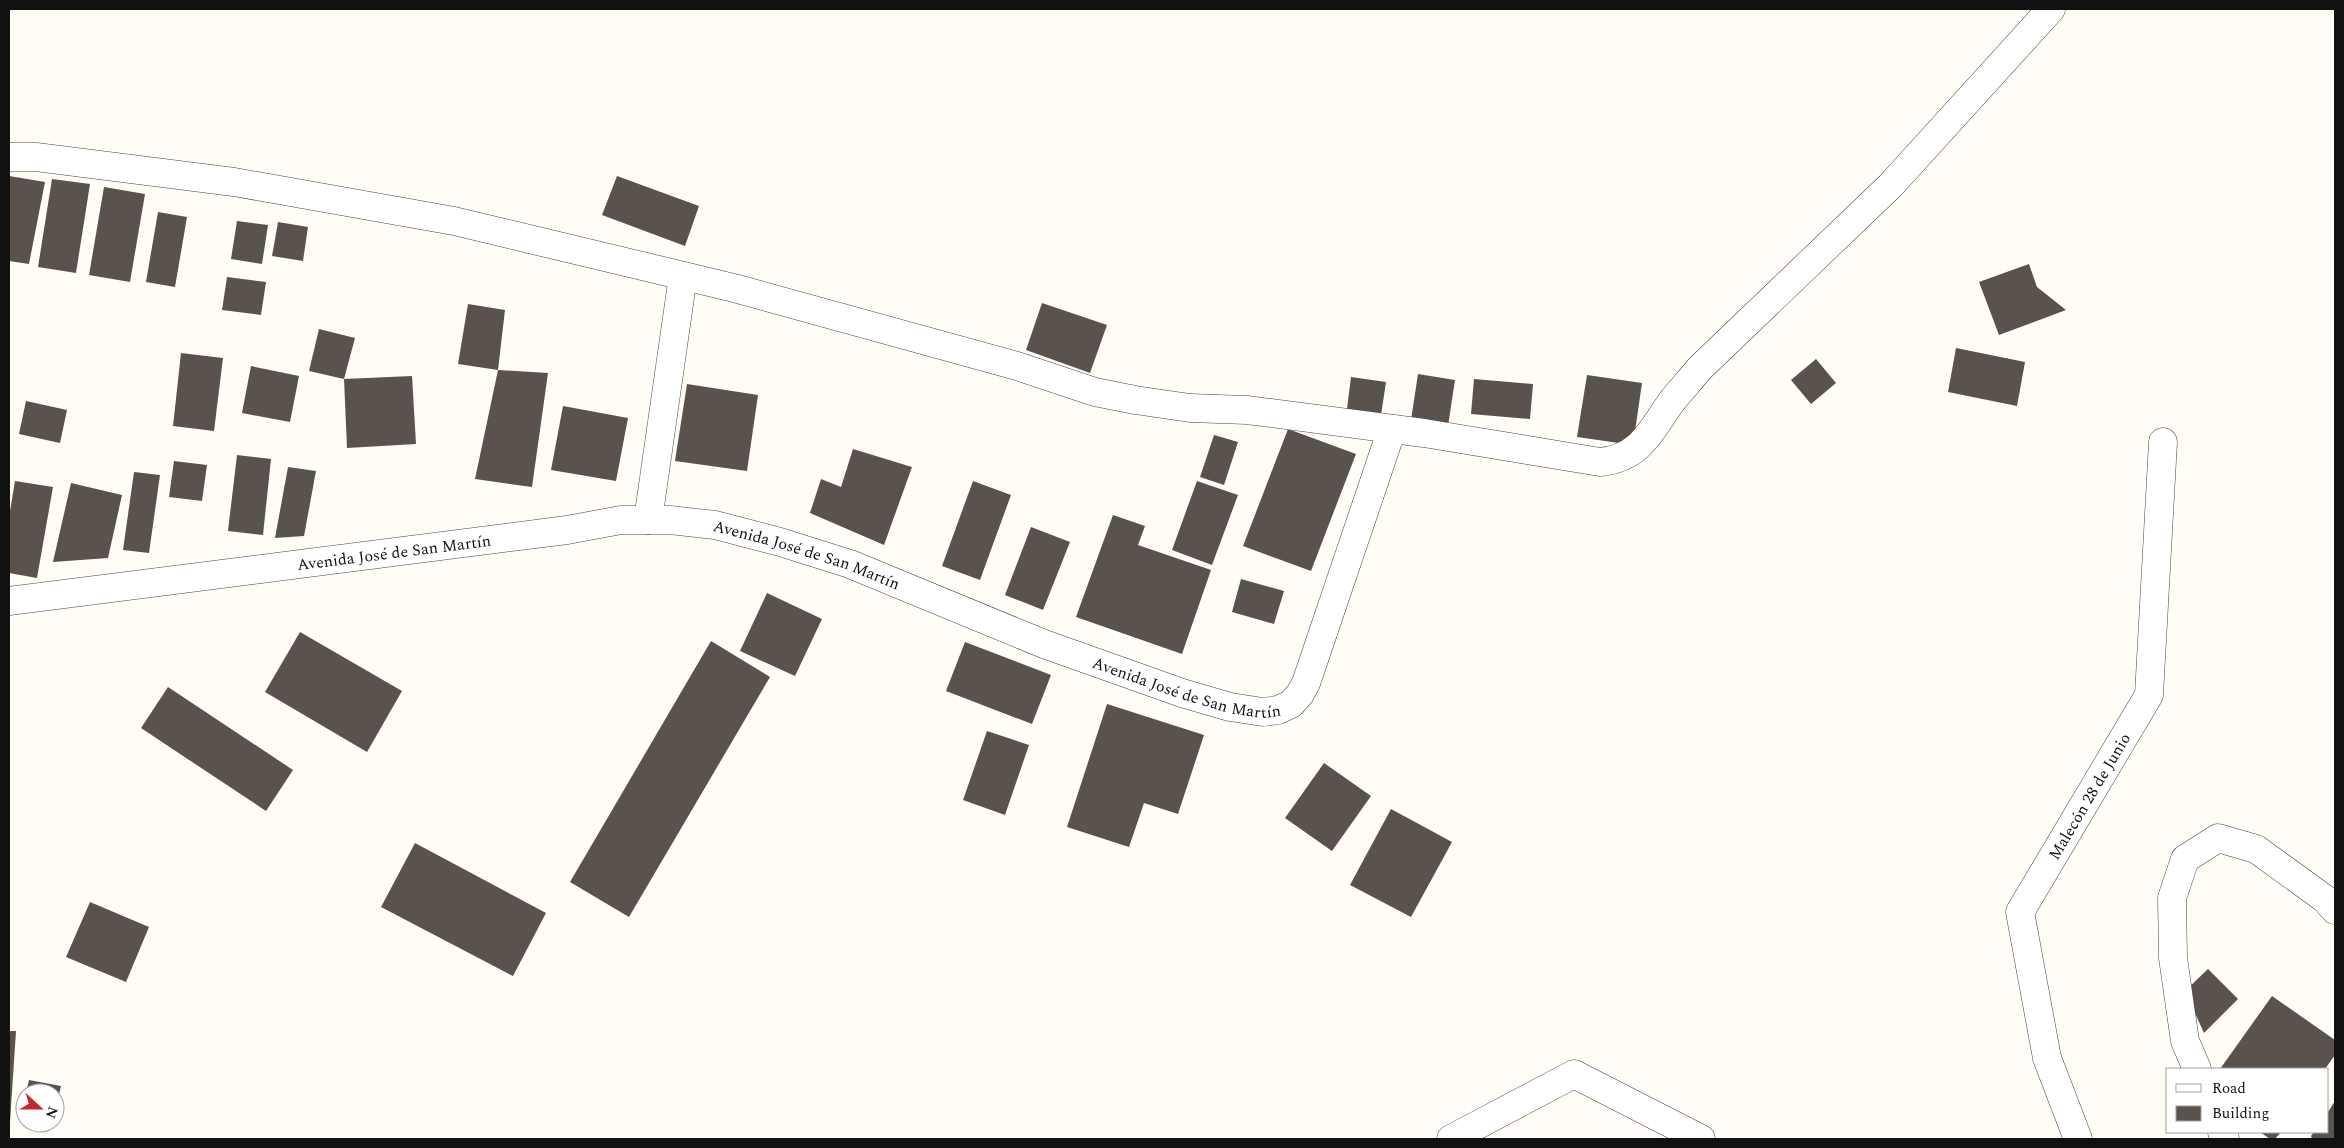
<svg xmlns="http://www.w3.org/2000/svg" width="2344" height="1148" font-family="Spectral,serif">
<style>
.building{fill:#5a524d}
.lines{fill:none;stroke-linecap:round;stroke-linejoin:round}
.street-casing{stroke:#444;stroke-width:29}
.street{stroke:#fff;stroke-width:28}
.labels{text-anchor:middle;stroke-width:5;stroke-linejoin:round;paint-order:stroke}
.street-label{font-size:16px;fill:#111;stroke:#fff}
</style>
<rect width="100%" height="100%" fill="#fffdf5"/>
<g class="building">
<path d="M9,176L45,182L29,264L9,261Z"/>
<path d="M617,176L699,206L685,246L602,215Z"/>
<path d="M52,179L90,184L76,273L38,267Z"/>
<path d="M104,187L145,194L130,282L89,275Z"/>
<path d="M158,212L187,217L175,287L146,282Z"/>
<path d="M237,221L268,225L262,264L231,259Z"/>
<path d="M278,222L308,227L303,261L272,256Z"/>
<path d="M2029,264L2037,287L2066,310L1999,335L1979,282Z"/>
<path d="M227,277L266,282L261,315L222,310Z"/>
<path d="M1042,303L1107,325L1090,373L1026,350Z"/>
<path d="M468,304L505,310L498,370L548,373L532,487L475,479L498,370L458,364Z"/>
<path d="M319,329L355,338L344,379L309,371Z"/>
<path d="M1956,348L2025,362L2017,406L1948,392Z"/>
<path d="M181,353L223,358L214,431L173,426Z"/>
<path d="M1816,359L1836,383L1811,404L1791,380Z"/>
<path d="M251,366L299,376L290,422L242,413Z"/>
<path d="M1418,374L1455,380L1448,426L1411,420Z"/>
<path d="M1587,375L1642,383L1633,445L1577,437Z"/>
<path d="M412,376L416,444L347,448L344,379Z"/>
<path d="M1351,377L1386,382L1381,415L1347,409Z"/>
<path d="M1474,379L1533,384L1530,419L1471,414Z"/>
<path d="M687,384L758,395L747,471L675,461Z"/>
<path d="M26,401L67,410L60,443L19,434Z"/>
<path d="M563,406L628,418L616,481L551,470Z"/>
<path d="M1288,429L1356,454L1311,571L1243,546Z"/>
<path d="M1214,435L1238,442L1224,485L1200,477Z"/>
<path d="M853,449L912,467L884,545L810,513L821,479L841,487Z"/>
<path d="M237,455L271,459L263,535L228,531Z"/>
<path d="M174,461L207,465L202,501L169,497Z"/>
<path d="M288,467L316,471L304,536L275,538Z"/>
<path d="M134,472L160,475L149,553L123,550Z"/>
<path d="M15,481L53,487L37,578L9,573V517Z"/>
<path d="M973,481L1011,495L980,580L942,566Z"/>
<path d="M1197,481L1238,495L1212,565L1172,550Z"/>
<path d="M71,483L122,495L108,558L53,562Z"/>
<path d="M1113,515L1145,526L1138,545L1211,570L1182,654L1076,617Z"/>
<path d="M1031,527L1070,542L1043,610L1005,595Z"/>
<path d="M1241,579L1284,591L1274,624L1232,612Z"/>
<path d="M767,593L822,619L795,676L740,651Z"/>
<path d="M300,632L402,691L367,752L265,692Z"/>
<path d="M711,641L770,677L629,917L570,882Z"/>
<path d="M965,642L1051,675L1032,724L946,691Z"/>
<path d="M168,687L293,770L266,811L141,728Z"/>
<path d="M1107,704L1204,735L1178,814L1144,803L1129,847L1067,827Z"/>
<path d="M987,731L1029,745L1005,815L963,800Z"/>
<path d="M1324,763L1371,796L1332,851L1285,818Z"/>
<path d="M1391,809L1452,842L1411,917L1350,885Z"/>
<path d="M415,843L546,913L513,976L381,907Z"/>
<path d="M90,902L149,927L126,982L66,957Z"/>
<path d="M2208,969L2238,999L2204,1033L2185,991Z"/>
<path d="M2272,996L2335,1040V1055L2325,1069H2220Z"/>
<path d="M9,1031H16L10,1122H9Z"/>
<path d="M29,1080L61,1086L57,1103H55V1093H26Z"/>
<path d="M2335,1101V1139H2312L2311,1136L2314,1132H2328V1112Z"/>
<path d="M2260,1132H2281L2275,1139H2270Z"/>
</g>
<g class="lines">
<g class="street-casing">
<g id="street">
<path d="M9,157H36L234,182L454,221L734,288L1017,366L1095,392L1135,400L1190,408L1247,410L1424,433L1600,462C1641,458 1651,430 1672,401C1681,390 1691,379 1700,368L1891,185L2051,9"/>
<path d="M648,520L683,276"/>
<path id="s1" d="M9,601L567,530L621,520H670L715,525L780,542L850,564L1044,644L1182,693L1230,707L1263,712L1278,710L1291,704L1300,694L1306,683L1392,429"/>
<path d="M2197,1069L2185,1041L2173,958L2172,898L2185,859L2218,838L2256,849L2325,899L2335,910"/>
<path d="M2222,1132L2225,1139"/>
<path d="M1451,1139L1574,1074L1701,1139"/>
<path id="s2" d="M2078,1139L2047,1058L2020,912L2149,695L2163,442"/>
</g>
</g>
<use href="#street" class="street"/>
</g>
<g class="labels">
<g class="street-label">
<text dy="6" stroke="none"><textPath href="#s1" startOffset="388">Avenida José de San Martín</textPath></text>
<text dy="6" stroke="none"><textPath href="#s1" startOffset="808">Avenida José de San Martín</textPath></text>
<text dy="6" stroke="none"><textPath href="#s1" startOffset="1212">Avenida José de San Martín</textPath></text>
<text dy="6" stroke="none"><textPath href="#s2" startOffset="370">Malecón 28 de Junio</textPath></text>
</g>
</g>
<rect width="2344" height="1148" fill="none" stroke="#111111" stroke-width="20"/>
<rect x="2166" y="1068" width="162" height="65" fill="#ffffff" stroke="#a0a0a0"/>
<rect x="2176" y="1084" width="25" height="8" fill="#ffffff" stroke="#a0a0a0"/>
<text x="2212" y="1093" font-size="15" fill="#111111">Road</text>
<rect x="2176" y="1106" width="25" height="15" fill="#5a524d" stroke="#a0a0a0"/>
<text x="2212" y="1118" font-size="15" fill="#111111">Building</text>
<g transform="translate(40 1108) rotate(111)"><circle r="24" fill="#ffffff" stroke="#a0a0a0"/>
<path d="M0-4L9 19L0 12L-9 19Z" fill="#c4262e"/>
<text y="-8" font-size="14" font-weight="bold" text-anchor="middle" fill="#111111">N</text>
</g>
</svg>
